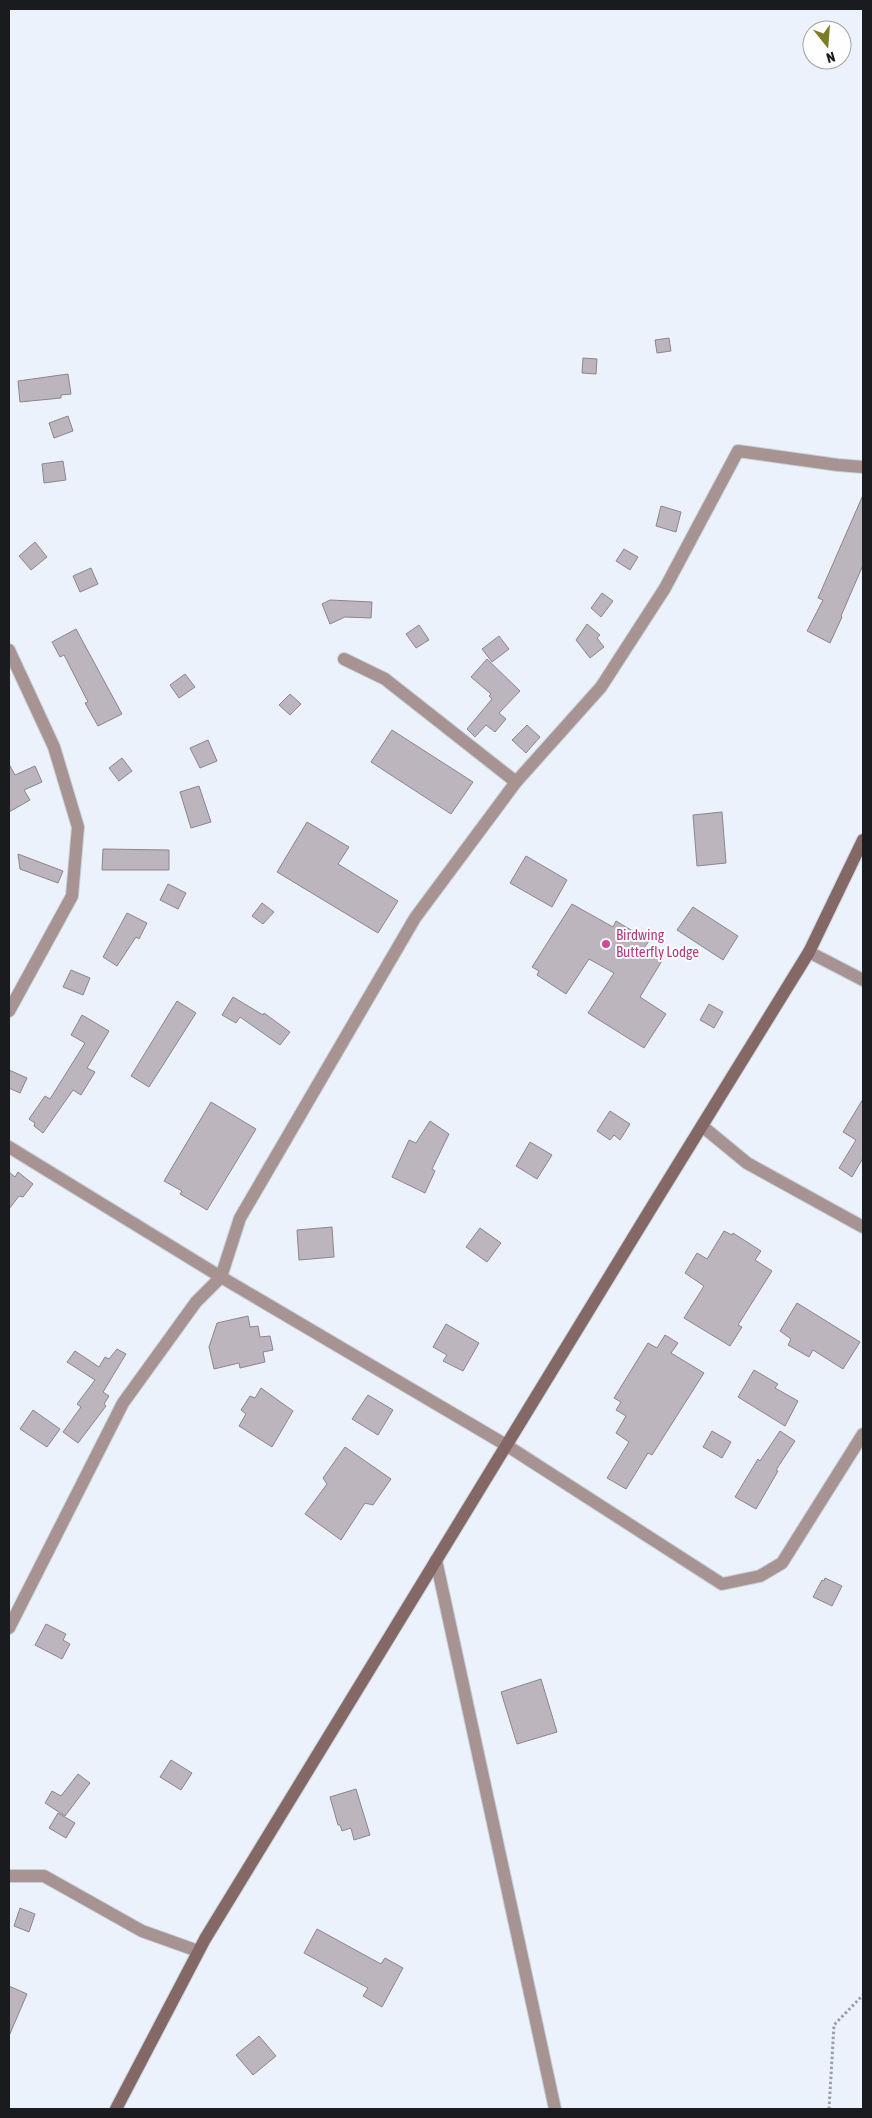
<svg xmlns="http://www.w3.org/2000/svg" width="872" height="2118" font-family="'Asap Condensed',sans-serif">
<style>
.building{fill:#bdb5be;stroke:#8c858d}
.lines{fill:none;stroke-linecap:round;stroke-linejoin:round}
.minor-casing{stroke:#c9d0d8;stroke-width:14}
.secondary-casing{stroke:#c9d0d8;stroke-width:14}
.path{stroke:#999ea5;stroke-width:3;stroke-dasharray:2.5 2.5;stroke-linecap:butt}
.minor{stroke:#a79492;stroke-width:12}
.secondary{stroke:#836865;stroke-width:12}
.hotel-dot{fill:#d1479c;stroke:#fefefe;stroke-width:2}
.labels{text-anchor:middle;stroke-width:4;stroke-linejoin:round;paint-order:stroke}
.hotel-label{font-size:15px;fill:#b23c85;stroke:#fefefe;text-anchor:start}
</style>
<rect width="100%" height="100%" fill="#ebf2fb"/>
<g class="building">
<path d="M669,338L671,351L657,353L655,340Z"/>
<path d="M583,358L597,359L596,374L582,373Z"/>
<path d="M68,374L71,394L61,395V398L20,402L18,381Z"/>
<path d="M68,416L73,431L54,438L49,423Z"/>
<path d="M63,461L66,480L44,483L42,464Z"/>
<path d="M863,495V565L841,616L842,617L830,643L807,631L823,600L818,598Z"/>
<path d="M661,506L681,512L676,532L656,526Z"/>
<path d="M35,542L47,557L31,570L19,556Z"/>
<path d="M624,549L638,557L630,570L616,561Z"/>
<path d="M91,568L98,584L80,592L73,576Z"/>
<path d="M602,593L613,601L601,617L591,608Z"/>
<path d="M330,600L372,602L371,618L345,617L330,624L322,604Z"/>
<path d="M587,624L600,635L597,638L604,647L590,658L576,640Z"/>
<path d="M419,625L429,640L416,648L406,634Z"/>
<path d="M76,629L122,714L98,726L85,703L88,702L64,655L60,657L52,642Z"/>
<path d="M499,636L509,649L492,662L482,649Z"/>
<path d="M487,659L520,691L499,713L506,719L495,732L486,725L475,737L467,729L492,699L489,696L491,694L471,677Z"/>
<path d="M185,674L195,687L179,698L170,685Z"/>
<path d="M290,694L301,704L290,715L279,705Z"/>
<path d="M527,725L540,737L526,753L512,740Z"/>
<path d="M392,730L473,782L451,814L371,762Z"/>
<path d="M208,740L217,761L200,768L190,748Z"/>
<path d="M122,758L132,771L119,781L109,768Z"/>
<path d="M9,764L15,775L35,766L42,782L24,790L30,800L9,812Z"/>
<path d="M199,786L211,822L191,828L180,792Z"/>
<path d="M722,812L726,863L697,866L693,815Z"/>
<path d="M307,822L349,847L338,864L398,901L378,933L277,872Z"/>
<path d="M103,849L169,850V870H102Z"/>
<path d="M18,854L63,871L58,883L20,869Z"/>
<path d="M526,856L567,880L552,907L510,883Z"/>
<path d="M168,884L186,893L178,909L160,900Z"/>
<path d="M262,903L274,912L263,924L252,916Z"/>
<path d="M572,904L613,927L616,921L631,930L649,941L644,948L663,959L640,997L666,1014L644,1048L588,1013L614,973L589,959L566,994L537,975L539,971L532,967Z"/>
<path d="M693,907L738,936L723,960L677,930Z"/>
<path d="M127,913L147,923L139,939L136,937L117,966L103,957Z"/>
<path d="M71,970L90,978L83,995L63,987Z"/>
<path d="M233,997L263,1015L264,1013L290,1032L280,1045L240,1017L236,1023L222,1015Z"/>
<path d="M177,1001L196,1013L149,1087L131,1076Z"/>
<path d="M709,1004L723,1012L714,1028L700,1020Z"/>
<path d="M82,1015L109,1031L87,1068L95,1072L81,1095L73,1090L43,1133L34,1126L35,1123L29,1119L45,1096L50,1099L85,1043L71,1035Z"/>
<path d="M9,1070L27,1078L20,1093L9,1088Z"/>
<path d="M863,1099V1158L852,1177L839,1168L856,1140L843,1132Z"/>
<path d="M211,1102L256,1129L207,1210L180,1194L182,1191L164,1181Z"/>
<path d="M610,1111L630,1124L620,1140L614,1135L610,1140L597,1131Z"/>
<path d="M430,1121L449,1134L432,1169L435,1171L425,1193L392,1177L409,1140L416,1143Z"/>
<path d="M530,1142L552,1155L537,1179L516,1166Z"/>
<path d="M9,1172L15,1177L18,1172L33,1184L23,1197L19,1196L9,1209Z"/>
<path d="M332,1227L334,1257L299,1260L297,1230Z"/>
<path d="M480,1228L501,1243L487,1262L466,1247Z"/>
<path d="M724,1231L732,1235L733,1233L761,1251L755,1260L772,1271L738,1325L742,1327L730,1346L684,1318L704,1286L685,1273L697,1253L707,1259Z"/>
<path d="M797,1303L860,1342L843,1369L813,1350L809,1357L788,1345L791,1339L780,1331Z"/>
<path d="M248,1316L250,1327L258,1326L260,1337L270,1336L273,1350L263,1352L265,1362L240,1368L239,1363L214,1369L209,1347L217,1323Z"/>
<path d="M446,1324L479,1343L463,1371L443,1361L447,1355L433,1347Z"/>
<path d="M665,1335L678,1343L671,1353L704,1373L652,1455L648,1453L626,1489L607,1478L629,1442L616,1433L626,1416L616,1410L621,1402L614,1398L648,1343L657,1348Z"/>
<path d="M117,1349L126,1354L103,1392L109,1396L104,1404L106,1406L78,1443L63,1432L81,1407L77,1404L95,1380L67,1362L75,1351L99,1367L105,1357L109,1359Z"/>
<path d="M754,1370L778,1384L775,1388L798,1401L785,1426L738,1397Z"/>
<path d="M261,1388L293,1411L272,1447L239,1426L246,1414L241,1410L250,1396L255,1398Z"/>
<path d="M368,1395L393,1410L378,1435L352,1419Z"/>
<path d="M33,1410L60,1429L47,1447L20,1429Z"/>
<path d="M712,1431L731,1442L722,1458L703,1447Z"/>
<path d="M780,1431L795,1441L776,1470L778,1471L756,1509L735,1497L758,1459L760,1461Z"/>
<path d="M345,1447L391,1479L373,1505L365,1503L341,1540L305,1514L327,1484L323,1478Z"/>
<path d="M825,1578L842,1586L832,1606L813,1597L822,1580L824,1581Z"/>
<path d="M46,1624L66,1634L63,1640L70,1644L62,1659L35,1645Z"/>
<path d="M541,1679L557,1732L517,1744L501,1692Z"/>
<path d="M171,1760L192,1773L181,1790L160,1777Z"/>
<path d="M78,1774L90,1783L65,1816L45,1803L52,1791L61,1796Z"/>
<path d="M356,1789L370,1835L354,1840L351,1828L342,1831L340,1825H338L330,1797Z"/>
<path d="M58,1813L75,1823L66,1838L49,1828Z"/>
<path d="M20,1908L35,1914L29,1932L14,1926Z"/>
<path d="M317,1929L381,1964L385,1958L403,1968L382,2007L363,1996L368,1988L304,1953Z"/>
<path d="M9,1986L27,1994L9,2036Z"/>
<path d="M259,2036L276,2056L253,2075L236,2055Z"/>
</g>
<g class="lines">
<g class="minor-casing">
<g id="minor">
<path d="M9,650L54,747L78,827L72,896L9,1011"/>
<path d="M344,659L385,679L516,782"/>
<path d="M809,952L863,980"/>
<path d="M702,1126L747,1163L863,1227"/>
<path d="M9,1147L221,1277L506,1445L722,1584L760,1576L782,1563L863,1434"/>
<path d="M436,1560L555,2109"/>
<path d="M9,1628L123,1403L196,1302L221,1277L240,1218L415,918L516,782L601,687L665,588L738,451L838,465L863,467"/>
<path d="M9,1876H44L142,1931L198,1951"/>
</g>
</g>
<g class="secondary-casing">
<path id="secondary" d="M116,2109L205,1939L650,1210L809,952L863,840"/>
</g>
<path class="path" d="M829,2109L834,2025L863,1995"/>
<use href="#minor" class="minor"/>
<use href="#secondary" class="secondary"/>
</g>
<circle class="hotel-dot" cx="606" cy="944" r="5"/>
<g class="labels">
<g class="hotel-label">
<text x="616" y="940">Birdwing<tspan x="616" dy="17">Butterfly Lodge</tspan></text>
</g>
</g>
<rect width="872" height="2118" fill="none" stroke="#191b1f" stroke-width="20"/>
<g transform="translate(827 45) rotate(163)"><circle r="24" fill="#fefefe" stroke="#a2a3a5"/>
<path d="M0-4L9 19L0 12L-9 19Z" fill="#7c7d26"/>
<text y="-8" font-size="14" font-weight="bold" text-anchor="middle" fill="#191b1f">N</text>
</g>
</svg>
